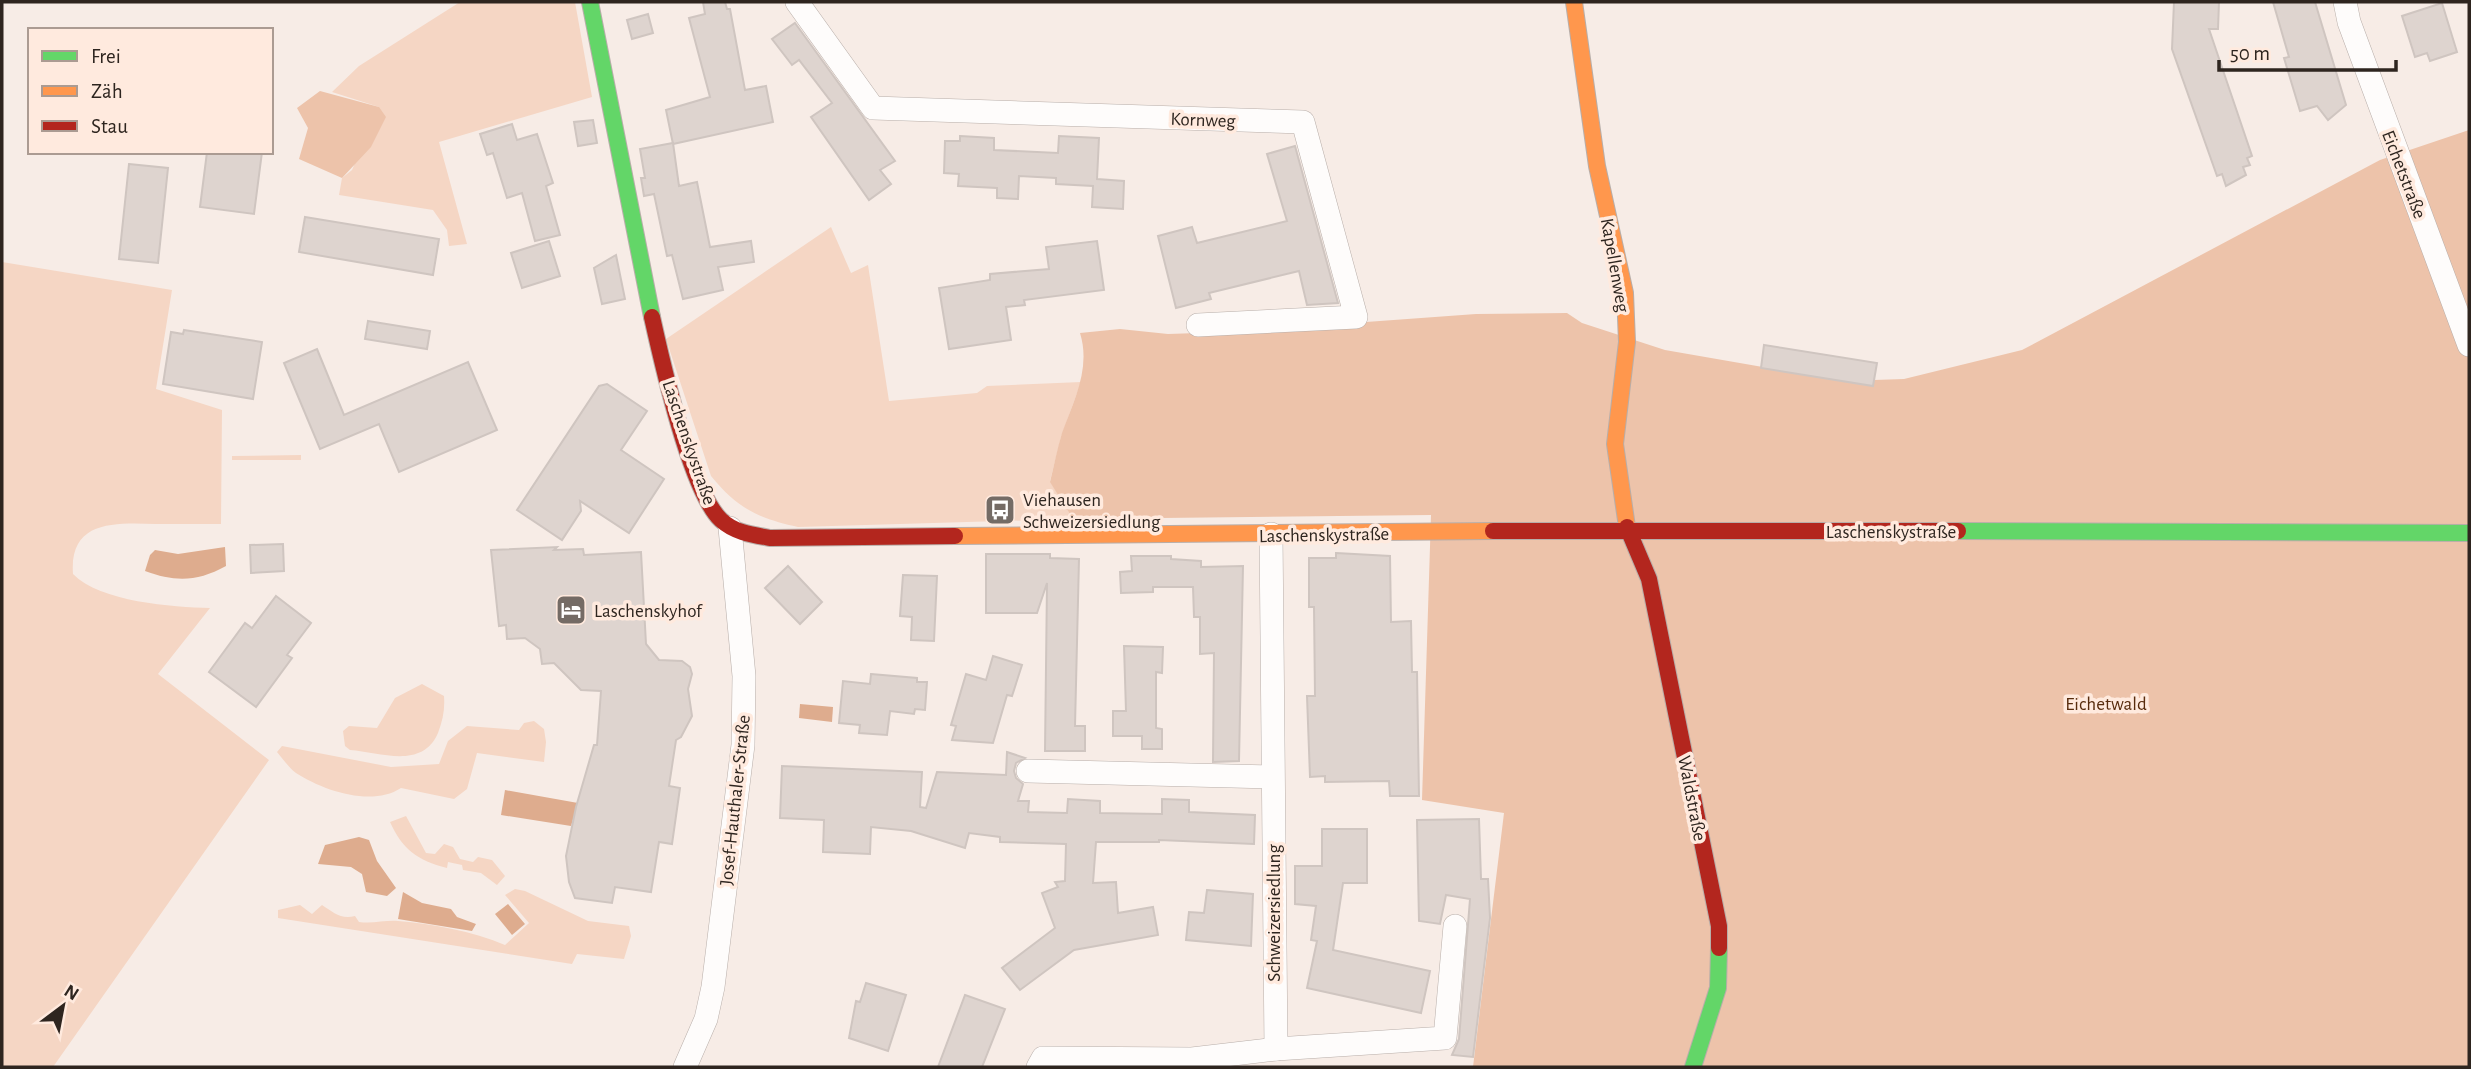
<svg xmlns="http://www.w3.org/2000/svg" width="2471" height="1069" font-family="'Alegreya Sans',sans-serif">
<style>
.green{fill:#f5d6c4}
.forest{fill:#edc3aa}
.water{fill:#deac8e}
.building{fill:#ded4cf;stroke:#cfc5c0;stroke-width:2}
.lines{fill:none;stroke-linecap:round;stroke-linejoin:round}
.street-casing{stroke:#b8aea9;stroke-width:24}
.fast-casing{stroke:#b8aea9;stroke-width:18}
.slow-casing{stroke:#b8aea9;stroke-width:18}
.jam-casing{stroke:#b8aea9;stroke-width:18}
.street{stroke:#fefcfb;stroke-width:23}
.fast{stroke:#63d668;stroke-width:16}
.slow{stroke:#ff974d;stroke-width:16}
.jam{stroke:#b3261e;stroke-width:16}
.labels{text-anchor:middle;stroke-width:7;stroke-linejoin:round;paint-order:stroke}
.street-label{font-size:19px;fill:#2e251f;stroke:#ffeade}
.poi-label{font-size:19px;fill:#2e251f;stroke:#ffeade;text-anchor:start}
.park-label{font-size:19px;fill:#582c0d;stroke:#ffeade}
</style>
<rect width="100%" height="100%" fill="#f7ece6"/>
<g class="green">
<path d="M460,2H575L592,97L439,142L467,244L449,246L447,230L433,210L339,195L342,178L352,170L379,107L332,92L359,66Z"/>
<path d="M831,227L851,273L868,265L889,401L977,393L987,386L1081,382L1061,437L1050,481L1073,519L798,527C758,518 738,509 711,476L666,339Z"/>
<path d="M2,262L172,290L156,389L222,410L221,524C199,524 177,524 155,524C115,523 69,520 73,574C100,602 173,607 210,608L158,674L269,760L53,1067H2Z"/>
<path d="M301,455V460H232V456Z"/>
<path d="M422,684L444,696C445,709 443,720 438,733C422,770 380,752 350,750L345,746L343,731L349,726L377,728L395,698Z"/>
<path d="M534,721L544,729L546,742L544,762L477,753L467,789L454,799L401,788C372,807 324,791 296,773C289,768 283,759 277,752L282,746L391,767L439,764L448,741L467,726L519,730L524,723Z"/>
<path d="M406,816L426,853L435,854L444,844L453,847L460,859L473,862L478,857L492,860L505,876L497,885L481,873L463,870L462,865L448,862L447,868C417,860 403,850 390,822Z"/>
<path d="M515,889L525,891L588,921L629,926L631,936L624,959L577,954L572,964L278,918V910L300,905L312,914L322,905C333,912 341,920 355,916L359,922C373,924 385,920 398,921C433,924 472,931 505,945L529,923L505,895Z"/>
</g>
<g class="forest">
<path d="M320,91L379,107L386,117L371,147L342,178L299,159L308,128L297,108Z"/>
<path d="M2469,130V1067H1473L1504,813L1422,800L1431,515L1073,519L1050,482C1054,466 1057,449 1062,433C1074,400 1091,368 1080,333L1120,329L1168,334L1229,332L1476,314L1567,313L1582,323L1665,350L1844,381L1904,379L2022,350L2380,160Z"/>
</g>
<g class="water">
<path d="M225,547L226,566C197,582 175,582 145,571L150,555L155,550L178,554Z"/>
<path d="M800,704L833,707L832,722L799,718Z"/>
<path d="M505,790L578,803L571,826L501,815Z"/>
<path d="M359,837L369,840L377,861L396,888L387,896L366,892L362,874L351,867L318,864L325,845Z"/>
<path d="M403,892L422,903L451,909L457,917L476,924L472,931L398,919Z"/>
<path d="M508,904L525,924L512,935L495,914Z"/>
</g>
<g class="building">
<path d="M703,2H725L727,9H730L745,90L766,86L773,122L673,144L666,110L710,97L689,18L705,14Z"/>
<path d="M2174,2H2219L2218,29H2209L2252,156L2247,158L2250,165L2243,167L2246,175L2226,186L2222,174L2217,176L2172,49Z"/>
<path d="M2273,2H2315L2346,105L2328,120L2317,106L2300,111L2284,58L2289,57Z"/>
<path d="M2442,3L2457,52L2430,61L2427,53L2415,57L2402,16Z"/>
<path d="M648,14L653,33L632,39L627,20Z"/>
<path d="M795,23L895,161L880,170L891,184L869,200L811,117L832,103L799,60L792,65L772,39Z"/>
<path d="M593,120L597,143L578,146L574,122Z"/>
<path d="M512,124L517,140L537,134L553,183L546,186L560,235L535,241L522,193L507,198L493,153L487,155L480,134Z"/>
<path d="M960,136L994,138V150L1058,153L1059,136L1099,138L1097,179L1124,181L1123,209L1092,207L1093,186L1056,184V178L1019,176L1018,199L997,198V188L958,186L959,174L944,173L945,141H960Z"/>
<path d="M673,143L679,186L697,182L710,247L751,241L754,262L718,267L723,290L683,299L672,255L667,256L654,194L644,196L641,178H645L640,149Z"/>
<path d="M1295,146L1338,303L1307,305L1299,271L1209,293L1211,299L1176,308L1158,236L1192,227L1197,243L1287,221L1267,154Z"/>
<path d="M207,152H262L254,214L200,207Z"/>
<path d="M129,164L168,168L158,263L119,259Z"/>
<path d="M305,217L439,239L433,275L299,252Z"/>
<path d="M549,241L560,276L522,288L511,253Z"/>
<path d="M1097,241L1104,290L1024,300L1025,305L1006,307L1011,340L949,349L939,288L990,280V274L1049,269L1046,247Z"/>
<path d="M616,255L625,299L602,304L594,268Z"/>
<path d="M368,321L430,331L427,349L365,339Z"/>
<path d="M184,330L262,342L253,399L163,384L171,332L183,334Z"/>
<path d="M1764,345L1877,363L1873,386L1761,368Z"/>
<path d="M317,349L344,415L468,362L497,430L399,472L379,424L320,449L284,363Z"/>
<path d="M607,384L647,411L621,450L664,479L629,533L580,501L581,511L562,540L517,510L599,386Z"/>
<path d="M283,544L284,571L251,573L250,545Z"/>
<path d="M557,547L554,550L583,549L584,555L641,552L646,644L659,660L682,661L690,667L692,674L688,689L692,716L681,737L676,740L669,786L680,788L672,844L659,842L651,892L615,887L612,903L575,898L569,882L566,856L576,807L594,745H597L601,691L581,690L554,663L542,664L540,649L525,638L507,639L506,625L499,626L491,550Z"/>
<path d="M1336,553L1390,556L1391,622L1411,621L1412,672H1417L1419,796H1390L1389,781L1325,782V776L1310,777L1307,696H1315L1314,607H1309V558H1336Z"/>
<path d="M986,554H1050V558L1079,559L1075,726H1085V751H1045L1047,583L1037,613H986Z"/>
<path d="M1131,556H1171V559L1201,561V567L1243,566L1239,761L1213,762L1214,653L1200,654V617H1194L1193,587H1153V592L1121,593L1120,572L1132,571Z"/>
<path d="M788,566L822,602L800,624L765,588Z"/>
<path d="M903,575L937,576L934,641L911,640L912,617L900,616Z"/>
<path d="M276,596L311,623L287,655L292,658L256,707L209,672L245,623L252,628Z"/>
<path d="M1124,646L1163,647L1162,673L1156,672V728L1162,729V749H1142V736H1113V711H1126Z"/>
<path d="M993,656L1022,665L1012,696L1007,695L993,743L952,740L956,726L951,725L966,674L986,680Z"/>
<path d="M871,674L917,678V682H927L925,710L915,709L914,714L890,711L887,735L859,733L860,725L839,723L843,681L870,684Z"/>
<path d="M1007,752L1025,758L1016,763L1014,771L1016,778L1023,784L1018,801H1029L1028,812L1067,813L1068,799L1100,801V813L1162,814V799L1189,800V812L1255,815L1254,844L1159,840V842H1096L1093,883L1116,882L1118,913L1153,907L1158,935L1074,950L1020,990L1002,968L1055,928L1042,893L1058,887L1055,882L1065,881L1066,844L1000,842V837L969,833L965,848L911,831L871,827L870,854L823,852L824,820L780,818L782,766L922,772L920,807L926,808L937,772L1006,775Z"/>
<path d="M1479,819L1481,879H1488L1490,918L1473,1057L1452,1055L1459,1039L1470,899L1446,895L1440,924L1419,921L1417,820Z"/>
<path d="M1322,829H1367V883H1343L1333,950L1430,971L1421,1013L1307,988L1317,941L1311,940L1316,906L1295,904V866H1322Z"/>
<path d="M1207,890L1253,894L1251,946L1186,940L1189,912L1204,913Z"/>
<path d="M866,983L906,995L888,1051L849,1038L856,1001L860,1002Z"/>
<path d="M965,995L1005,1009L982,1067H938Z"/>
</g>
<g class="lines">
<g class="street-casing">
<g id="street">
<path d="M797,2L873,108L1303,122L1356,317L1198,325"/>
<path d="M2345,2L2349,22L2469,345"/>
<path d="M1271,534L1276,1049"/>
<path d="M1028,771L1272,777"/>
<path d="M685,1067L706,1019L713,987L743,745L744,676L730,528"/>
<path d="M1038,1067L1043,1058L1192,1059L1276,1049L1445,1038L1455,926"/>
</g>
</g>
<g class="fast-casing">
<g id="fast">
<path d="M590,2L652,317"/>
<path d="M1958,531L2469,533"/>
<path d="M1693,1067L1718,988L1719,948"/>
</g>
</g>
<g class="slow-casing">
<g id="slow">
<path d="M1574,2L1597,166L1625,293L1627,342L1615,444L1627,527"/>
<path d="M955,536L1493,531"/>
</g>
</g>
<g class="jam-casing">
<g id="jam">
<path d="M652,317C662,362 691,492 721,520C735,533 753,535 771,538L955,536"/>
<path d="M1627,527L1649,579L1719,926V948"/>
<path d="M1493,531H1958"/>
</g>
</g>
<use href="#street" class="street"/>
<use href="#fast" class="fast"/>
<use href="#slow" class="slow"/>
<use href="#jam" class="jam"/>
</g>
<defs>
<g id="bus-square" transform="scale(1.575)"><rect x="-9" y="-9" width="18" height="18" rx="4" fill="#746b65" stroke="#ffeade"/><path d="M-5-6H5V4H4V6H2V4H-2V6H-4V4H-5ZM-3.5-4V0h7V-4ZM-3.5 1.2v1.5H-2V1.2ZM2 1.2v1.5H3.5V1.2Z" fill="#fff"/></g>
<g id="hotel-square" transform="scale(1.575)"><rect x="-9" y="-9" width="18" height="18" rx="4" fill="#746b65" stroke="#ffeade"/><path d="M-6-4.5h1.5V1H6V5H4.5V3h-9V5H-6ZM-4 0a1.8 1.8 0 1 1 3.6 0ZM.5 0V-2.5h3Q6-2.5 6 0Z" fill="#fff"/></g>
</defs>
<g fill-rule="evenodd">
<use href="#bus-square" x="1000" y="510"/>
<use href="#hotel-square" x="571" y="610"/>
</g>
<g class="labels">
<g class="street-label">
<text transform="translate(1203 119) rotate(2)" y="7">Kornweg</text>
<text transform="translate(2405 174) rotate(69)" y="7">Eichetstraße</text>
<text transform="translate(1616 265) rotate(80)" y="7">Kapellenweg</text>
<text transform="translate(690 442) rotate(71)" y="7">Laschenskystraße</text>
<text x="1891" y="538">Laschenskystraße</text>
<text transform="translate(1324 534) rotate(-1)" y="7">Laschenskystraße</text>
<text transform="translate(1693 798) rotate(79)" y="7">Waldstraße</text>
<text transform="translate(734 800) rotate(-84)" y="7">Josef-Hauthaler-Straße</text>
<text transform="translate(1273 913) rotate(-90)" y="7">Schweizersiedlung</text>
</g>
<g class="poi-label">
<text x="1023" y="506">Viehausen<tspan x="1023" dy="22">Schweizersiedlung</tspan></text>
<text x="594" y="617">Laschenskyhof</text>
</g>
<g class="park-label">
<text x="2106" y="710">Eichetwald</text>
</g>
</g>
<rect width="2471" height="1069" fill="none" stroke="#2e251f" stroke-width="7"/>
<rect x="28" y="28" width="245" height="126" fill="#ffeade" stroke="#ab9b92" stroke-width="2"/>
<rect x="42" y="51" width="35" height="10" fill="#63d668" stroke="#ab9b92" stroke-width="2"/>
<text x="91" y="63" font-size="21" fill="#2e251f">Frei</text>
<rect x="42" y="86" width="35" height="10" fill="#ff974d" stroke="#ab9b92" stroke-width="2"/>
<text x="91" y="98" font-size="21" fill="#2e251f">Zäh</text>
<rect x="42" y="121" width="35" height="10" fill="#b3261e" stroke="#ab9b92" stroke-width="2"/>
<text x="91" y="133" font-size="21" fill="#2e251f">Stau</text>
<g transform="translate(63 1006) rotate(32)" stroke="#ffeade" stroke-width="5" paint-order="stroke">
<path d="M0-5L12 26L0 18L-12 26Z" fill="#2e251f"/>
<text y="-10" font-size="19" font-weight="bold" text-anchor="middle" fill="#2e251f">N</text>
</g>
<path d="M2219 60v10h177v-10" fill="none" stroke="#2e251f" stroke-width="3.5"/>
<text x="2230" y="60" font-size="21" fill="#2e251f" stroke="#ffeade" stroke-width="5" paint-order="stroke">50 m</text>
</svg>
